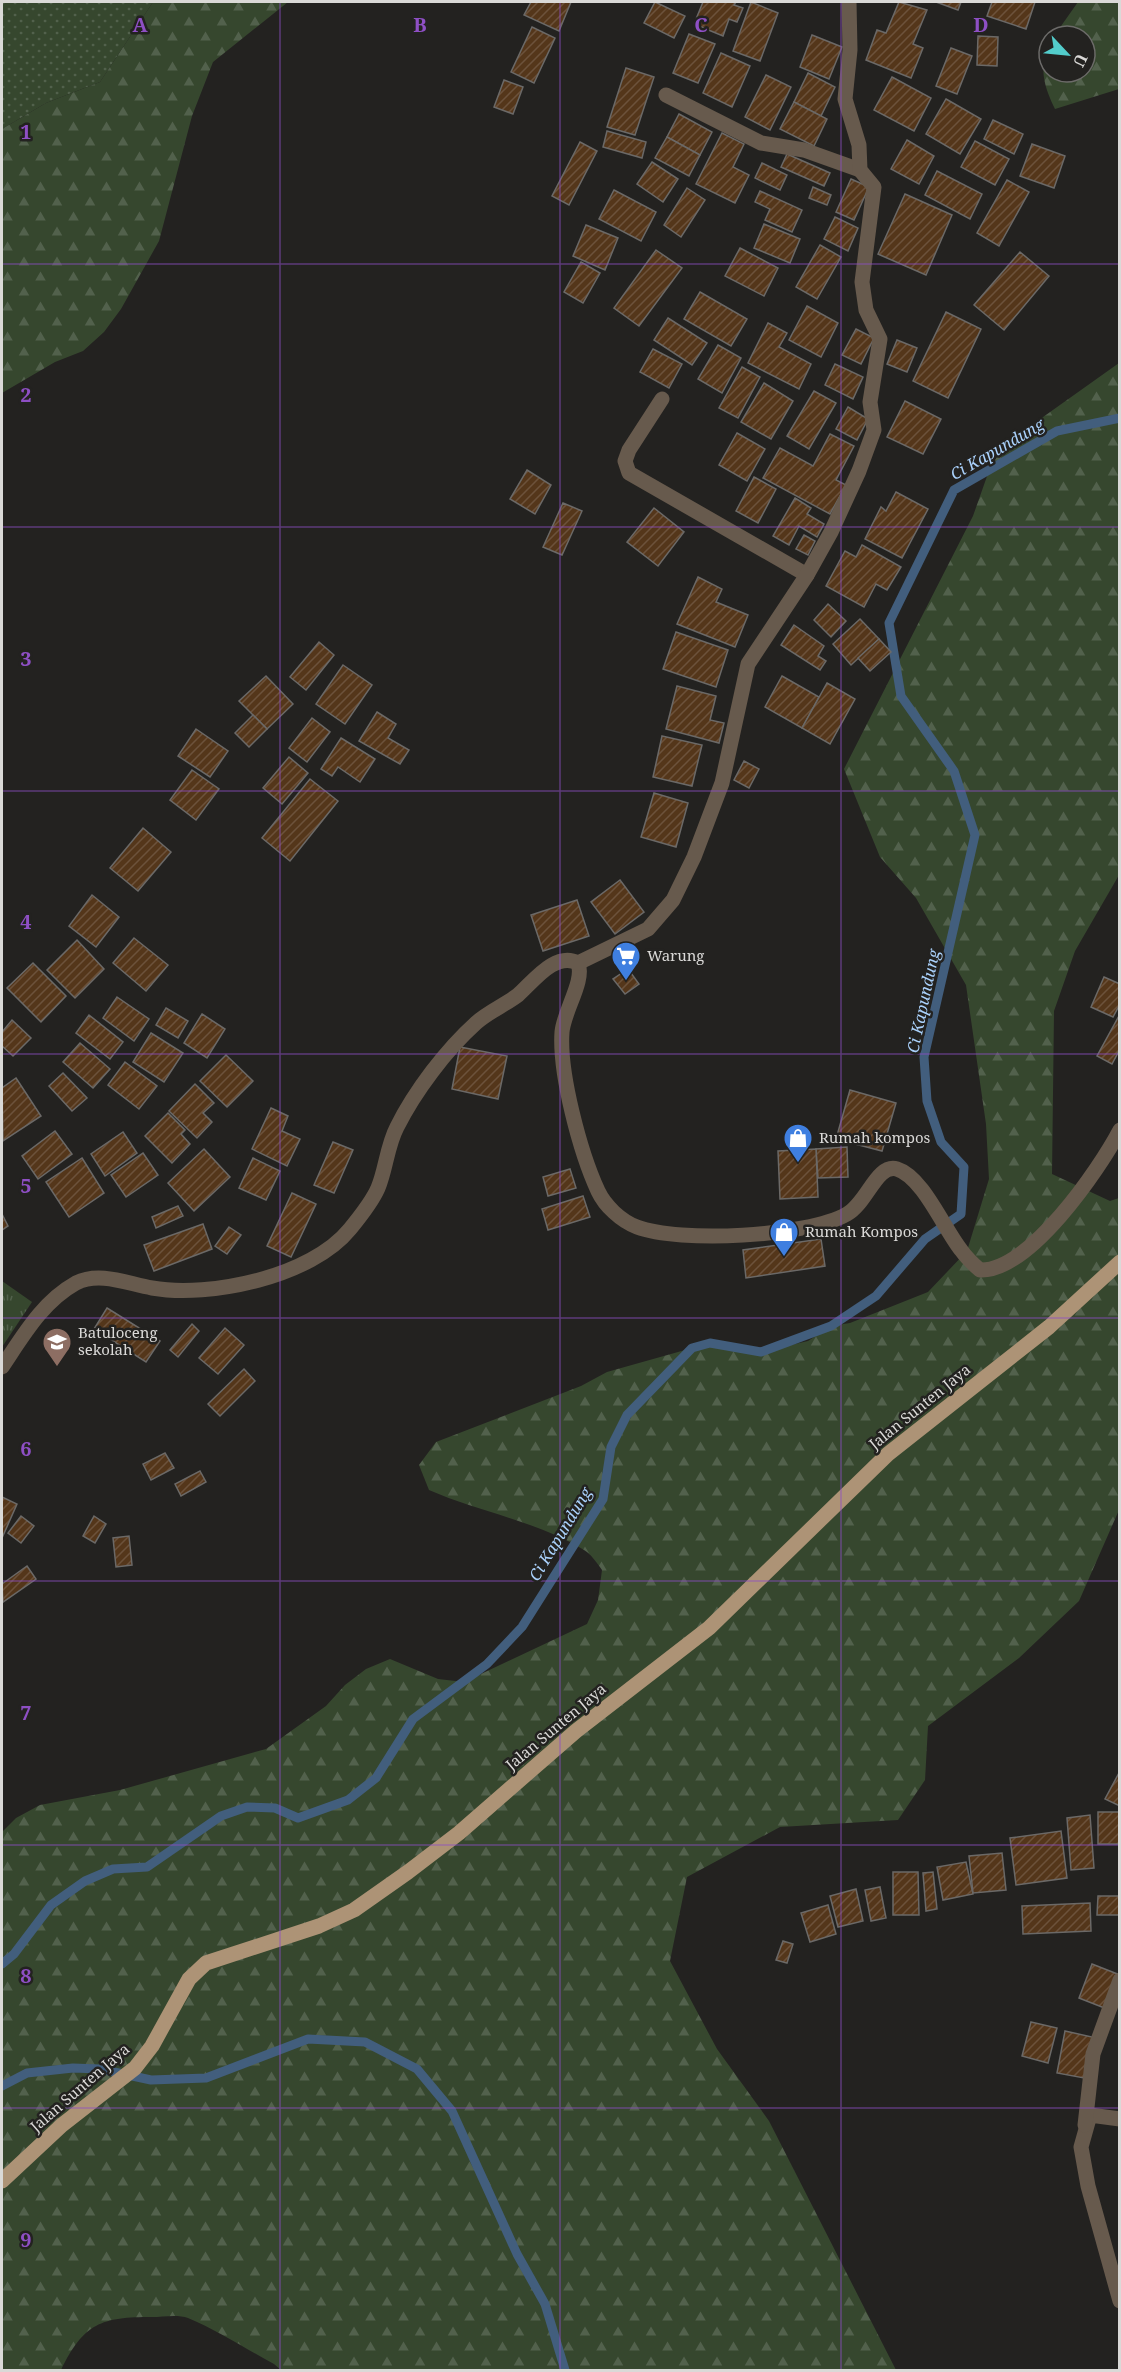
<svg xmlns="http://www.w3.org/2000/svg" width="1121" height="2372" font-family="'Noto Serif',serif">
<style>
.grass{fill:url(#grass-dots)}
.forest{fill:url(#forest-firs)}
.park{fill:url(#park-tufts)}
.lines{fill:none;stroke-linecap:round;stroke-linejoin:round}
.stream{stroke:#425e7d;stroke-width:9}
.building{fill:url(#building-hatch);stroke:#6b6967;stroke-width:1.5}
.minor{stroke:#675a4d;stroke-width:15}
.major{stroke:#ad9376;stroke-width:15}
.grid{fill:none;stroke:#8e4fc4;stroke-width:1.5;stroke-opacity:0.55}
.labels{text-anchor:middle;stroke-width:5;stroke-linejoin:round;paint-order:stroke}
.poi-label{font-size:15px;fill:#dad9d7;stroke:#232220;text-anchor:start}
.street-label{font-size:15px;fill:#dad9d7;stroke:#232220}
.water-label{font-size:16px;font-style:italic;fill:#aad1fb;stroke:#232220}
.grid-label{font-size:20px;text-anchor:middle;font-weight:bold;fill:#8e4fc4;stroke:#232220;stroke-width:5;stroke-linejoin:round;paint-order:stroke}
</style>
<defs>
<pattern id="grass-dots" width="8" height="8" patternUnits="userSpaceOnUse" patternTransform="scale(1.5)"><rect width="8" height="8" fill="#36472e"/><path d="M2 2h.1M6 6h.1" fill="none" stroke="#52614c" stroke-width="1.8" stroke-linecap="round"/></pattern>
<pattern id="forest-firs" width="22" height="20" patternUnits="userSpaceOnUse" patternTransform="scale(1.5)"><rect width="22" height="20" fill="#36472e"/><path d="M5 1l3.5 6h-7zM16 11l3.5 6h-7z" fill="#52614c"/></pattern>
<pattern id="park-tufts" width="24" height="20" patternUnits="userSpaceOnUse" patternTransform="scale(1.5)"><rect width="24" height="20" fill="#36472e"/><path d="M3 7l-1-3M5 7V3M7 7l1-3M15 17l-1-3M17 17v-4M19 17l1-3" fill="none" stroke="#52614c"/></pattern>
<pattern id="building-hatch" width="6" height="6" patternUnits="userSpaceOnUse" patternTransform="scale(1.5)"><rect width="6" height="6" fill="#54361a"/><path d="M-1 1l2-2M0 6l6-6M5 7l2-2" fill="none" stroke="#6c523b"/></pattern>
</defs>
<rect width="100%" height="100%" fill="#232220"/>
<path class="grass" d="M2,2H153L100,82L46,103L2,129Z"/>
<g class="forest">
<path d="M153,2H288L213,62L192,116L159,241L121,309L104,332L83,351L55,362L2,393V129L46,103L100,82Z"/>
<path d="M1078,2H1119V89L1055,109C1045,88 1038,69 1049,46V72H1085V36H1054Z"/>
<path d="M1119,363V875L1075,951L1054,1011L1052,1174L1110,1201L1119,1198V1510L1079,1601L1019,1658L928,1726L925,1780L898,1820L780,1827L687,1877L670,1961L717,2049L769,2121L896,2370H281L274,2364C246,2349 217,2330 188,2318C178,2314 162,2317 152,2317C101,2317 84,2323 61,2370H2V1832L16,1818L40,1805L120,1790L266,1749L326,1706L345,1685L366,1669L390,1659L438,1679L464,1682L587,1624L598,1600L602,1570C597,1563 591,1554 584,1550C537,1521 479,1512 429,1490L419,1465L436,1442L581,1386L607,1372L710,1343L761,1352L808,1341L831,1326L850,1323L928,1292L967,1251L989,1179L986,1124L966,985L916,898L880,857L844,769L973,516L991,465L1008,442Z"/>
</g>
<path class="park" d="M2,1281L32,1302L2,1347Z"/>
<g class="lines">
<g class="stream">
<path d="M2,1964L14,1954L51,1905L85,1881L113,1869L147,1867L221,1816L247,1807L275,1808L298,1818L348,1800L376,1778L413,1719L487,1664L522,1627L603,1499L611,1447L627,1415L692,1348L710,1343L761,1352L831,1326L876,1296L925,1239L961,1214L964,1167L941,1142L927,1101L924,1057L975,835L954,771L901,696L889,623L954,490L1057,431L1120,418"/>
<path d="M2,2086L27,2073L73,2068L100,2069L151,2080L206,2078L308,2039L365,2042L417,2069L452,2111L517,2254L545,2304L565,2370"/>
</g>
</g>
<g class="building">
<path d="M531,2H571L559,31L524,15Z"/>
<path d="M655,2L685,16L674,38L644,23Z"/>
<path d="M703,2H736L734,5L743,8L737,22L729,19L723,36L694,24Z"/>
<path d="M751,2L778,13L760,61L733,51Z"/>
<path d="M899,2L927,10L913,44L923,48L911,78L866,60L877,30L886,33Z"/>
<path d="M936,2H961L958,10Z"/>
<path d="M992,2H1035L1026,29L987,16Z"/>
<path d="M532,27L555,38L534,83L511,72Z"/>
<path d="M689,34L715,44L698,83L673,73Z"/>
<path d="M812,35L842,47L829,79L800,67Z"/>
<path d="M978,36L998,37L997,66L977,65Z"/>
<path d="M951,48L972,56L957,94L936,86Z"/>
<path d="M721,53L750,66L732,107L703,93Z"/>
<path d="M626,68L654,77L635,135L607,127Z"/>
<path d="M808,73L835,87L821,116L794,102Z"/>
<path d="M766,75L791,87L770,130L745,117Z"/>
<path d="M892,77L931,98L914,131L874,110Z"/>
<path d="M504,80L523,87L513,114L494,107Z"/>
<path d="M946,99L981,119L960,154L926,134Z"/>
<path d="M794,102L827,119L814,146L780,129Z"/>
<path d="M679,114L712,132L700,155L667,137Z"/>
<path d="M993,120L1023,134L1014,154L984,139Z"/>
<path d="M607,131L646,142L642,158L603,147Z"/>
<path d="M722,133L744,144L733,167L749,175L735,203L696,184Z"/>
<path d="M667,137L700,155L689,176L655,158Z"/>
<path d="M907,140L934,156L919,184L891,169Z"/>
<path d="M975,141L1009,159L995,185L961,167Z"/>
<path d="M580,142L597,151L569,205L552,196Z"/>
<path d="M1032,144L1065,156L1054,188L1020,176Z"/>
<path d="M787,154L830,173L824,186L781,167Z"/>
<path d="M652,162L678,179L663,202L637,184Z"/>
<path d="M762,163L787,175L780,190L755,178Z"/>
<path d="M937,171L982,194L970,219L925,195Z"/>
<path d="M851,179L869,187L854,220L836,212Z"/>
<path d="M1007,180L1029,192L999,246L977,233Z"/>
<path d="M813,187L831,195L827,205L809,198Z"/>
<path d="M687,188L705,200L681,237L664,225Z"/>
<path d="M614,190L656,212L641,241L599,219Z"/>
<path d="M760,191L802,210L792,232L765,220L770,209L755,202Z"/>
<path d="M905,194L952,215L926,275L878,254Z"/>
<path d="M835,217L858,228L848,251L824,239Z"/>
<path d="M764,224L800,239L790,263L754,248Z"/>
<path d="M586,225L618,238L605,270L573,256Z"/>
<path d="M820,245L841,257L817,299L796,287Z"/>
<path d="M740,248L778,268L764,296L725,276Z"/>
<path d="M656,250L682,268L639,326L614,308Z"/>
<path d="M1020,252L1049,276L1004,330L974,305Z"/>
<path d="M581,262L600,273L583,303L564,292Z"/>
<path d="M700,292L747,319L731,346L684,319Z"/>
<path d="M807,306L838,323L821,357L789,340Z"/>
<path d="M946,312L981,329L948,398L913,381Z"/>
<path d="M668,318L707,343L692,365L654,340Z"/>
<path d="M768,323L787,333L779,347L811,364L799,389L748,363Z"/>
<path d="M856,329L874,338L861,364L842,355Z"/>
<path d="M897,340L917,348L907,372L887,364Z"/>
<path d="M718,345L741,358L722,393L698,379Z"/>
<path d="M653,349L682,364L669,388L640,372Z"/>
<path d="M835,364L863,377L853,399L825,385Z"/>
<path d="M742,367L760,377L738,418L719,408Z"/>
<path d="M764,383L793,401L771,439L741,422Z"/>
<path d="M814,391L836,403L809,449L787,436Z"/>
<path d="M905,401L941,419L923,454L887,437Z"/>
<path d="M848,407L868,419L857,440L836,429Z"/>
<path d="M737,433L765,449L747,481L719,465Z"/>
<path d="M830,434L854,446L836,480L846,485L830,514L763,478L780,448L813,466Z"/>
<path d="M527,470L551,485L535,514L510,499Z"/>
<path d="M754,477L776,489L758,523L736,511Z"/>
<path d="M896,492L928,509L902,558L865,539L881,507L886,511Z"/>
<path d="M795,498L811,508L807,514L824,524L817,537L799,526L789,545L773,536Z"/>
<path d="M563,503L582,511L562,555L543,547Z"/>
<path d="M654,508L684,532L658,566L627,542Z"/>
<path d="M804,535L815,541L808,555L796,549Z"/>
<path d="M862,545L901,567L887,590L876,584L864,607L826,586L845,551L856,557Z"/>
<path d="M698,577L722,589L716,602L748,615L735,647L677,624Z"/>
<path d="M828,604L846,621L831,637L814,620Z"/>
<path d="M860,619L879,639L851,665L833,644Z"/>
<path d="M794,625L824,646L818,656L826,661L820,670L781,645Z"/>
<path d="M676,632L728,650L716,687L663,669Z"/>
<path d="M879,639L891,652L870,671L858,658Z"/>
<path d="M319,642L334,655L306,690L290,677Z"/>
<path d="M343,665L372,685L345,724L316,704Z"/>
<path d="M266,676L293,704L267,729L239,701Z"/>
<path d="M782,676L819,697L802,728L765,707Z"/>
<path d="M827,683L855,699L830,744L802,728Z"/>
<path d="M677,686L716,696L710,720L724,723L719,743L666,729Z"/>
<path d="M377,712L396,724L388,738L409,750L400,764L359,741Z"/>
<path d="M253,715L267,729L249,747L235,733Z"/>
<path d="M312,718L330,732L307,762L289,748Z"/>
<path d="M196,729L228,751L210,777L178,756Z"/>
<path d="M662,736L702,745L692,786L653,777Z"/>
<path d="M341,738L375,759L360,782L338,767L332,776L321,769Z"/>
<path d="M289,757L308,773L282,804L263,788Z"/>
<path d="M744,761L759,769L749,788L734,780Z"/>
<path d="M192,770L219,789L196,820L170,800Z"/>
<path d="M310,779L338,801L290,861L262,838Z"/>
<path d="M654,793L688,803L676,847L641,837Z"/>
<path d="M143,828L171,852L138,891L110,868Z"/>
<path d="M620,880L644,912L615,934L591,902Z"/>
<path d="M92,895L119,917L96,947L69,926Z"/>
<path d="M577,900L589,936L543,951L531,915Z"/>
<path d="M134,938L168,965L146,991L113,963Z"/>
<path d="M77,940L104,969L75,998L47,970Z"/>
<path d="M33,963L66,996L41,1022L7,988Z"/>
<path d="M628,969L639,984L625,994L613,979Z"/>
<path d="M1104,977L1120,984V1004L1113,1017L1091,1007Z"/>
<path d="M117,997L149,1019L134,1041L103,1018Z"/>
<path d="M166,1008L188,1021L178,1038L156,1025Z"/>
<path d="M202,1014L225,1029L207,1058L184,1043Z"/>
<path d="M1120,1014V1049L1112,1064L1097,1056Z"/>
<path d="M89,1015L123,1042L110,1059L76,1033Z"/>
<path d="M12,1020L31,1038L13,1056L2,1046V1032Z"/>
<path d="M151,1033L183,1053L164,1082L133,1062Z"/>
<path d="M80,1043L110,1069L93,1088L63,1062Z"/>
<path d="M460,1047L507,1056L498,1099L452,1089Z"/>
<path d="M226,1055L253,1081L227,1107L200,1081Z"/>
<path d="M125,1062L157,1086L139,1109L108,1085Z"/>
<path d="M63,1073L87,1098L72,1111L49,1086Z"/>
<path d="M16,1078L41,1116L3,1141L2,1088Z"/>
<path d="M195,1084L214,1103L203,1113L212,1122L197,1138L169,1111Z"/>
<path d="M850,1090L896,1103L882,1151L836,1139Z"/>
<path d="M271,1108L288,1116L282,1131L300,1139L287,1166L252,1149Z"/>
<path d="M168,1113L185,1130L181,1134L190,1144L172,1163L145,1136Z"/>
<path d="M55,1131L72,1154L38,1179L22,1156Z"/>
<path d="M123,1132L137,1153L105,1176L91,1154Z"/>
<path d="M333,1142L353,1150L334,1193L314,1185Z"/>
<path d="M847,1147L848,1177L818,1178L816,1149Z"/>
<path d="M204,1149L230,1177L194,1211L168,1183Z"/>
<path d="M816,1149L818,1197L780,1199L778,1151Z"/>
<path d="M143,1153L158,1175L126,1197L111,1175Z"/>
<path d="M82,1158L104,1193L69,1217L46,1182Z"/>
<path d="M253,1158L280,1171L266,1200L239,1188Z"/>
<path d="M570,1169L576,1188L548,1196L543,1177Z"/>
<path d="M292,1193L316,1204L291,1257L267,1246Z"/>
<path d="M583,1196L590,1217L548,1230L542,1209Z"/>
<path d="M178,1206L183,1216L156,1228L152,1217Z"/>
<path d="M2,1214L8,1226L2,1230Z"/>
<path d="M203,1224L212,1249L154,1271L144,1245Z"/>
<path d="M229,1227L241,1235L227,1254L215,1246Z"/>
<path d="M821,1239L825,1266L746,1278L743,1250Z"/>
<path d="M107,1308L160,1341L146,1362L94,1329Z"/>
<path d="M192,1324L199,1331L178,1357L170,1350Z"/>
<path d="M225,1328L244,1345L218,1374L199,1358Z"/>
<path d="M244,1369L255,1381L220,1416L208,1404Z"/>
<path d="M165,1453L174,1468L151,1480L143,1464Z"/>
<path d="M200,1471L206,1482L181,1496L175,1484Z"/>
<path d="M2,1497L17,1504L2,1538Z"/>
<path d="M21,1516L34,1526L21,1543L8,1533Z"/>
<path d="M94,1516L106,1524L95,1543L83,1536Z"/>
<path d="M129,1536L132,1565L116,1567L113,1538Z"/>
<path d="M27,1566L36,1579L3,1602L2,1584Z"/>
<path d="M1120,1771V1806L1105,1799Z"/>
<rect x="1098" y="1812" width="22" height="32"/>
<path d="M1090,1815L1094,1868L1071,1870L1067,1818Z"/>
<path d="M1061,1831L1067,1878L1016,1885L1010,1838Z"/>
<path d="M1002,1853L1006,1890L973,1893L969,1856Z"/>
<path d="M966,1862L973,1894L943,1900L937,1867Z"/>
<path d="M893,1872H918L919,1915H893Z"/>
<path d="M933,1872L937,1909L926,1911L923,1873Z"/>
<path d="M880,1887L886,1918L871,1921L865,1890Z"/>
<path d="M856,1889L863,1921L838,1927L830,1896Z"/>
<path d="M1098,1896H1120V1915H1097Z"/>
<path d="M1090,1903L1091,1931L1023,1934L1022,1906Z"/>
<path d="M828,1905L836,1934L810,1942L801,1913Z"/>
<path d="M783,1941L793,1944L787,1963L776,1960Z"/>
<path d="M1092,1964L1120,1975L1107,2009L1079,1998Z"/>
<path d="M1031,2022L1057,2028L1048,2063L1022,2056Z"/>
<path d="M1065,2031L1092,2037L1084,2078L1057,2073Z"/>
</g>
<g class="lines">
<g class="minor">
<path d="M666,95L761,143L804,150L860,170"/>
<path d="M662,399L629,450L625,461L629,473L807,575"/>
<path d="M578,963C585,981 564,1010 562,1032C559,1073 580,1152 598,1191C605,1206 621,1221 637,1227C679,1243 807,1237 847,1214C867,1203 877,1163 897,1169C923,1177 944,1229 961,1250C966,1257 973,1264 980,1270C1029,1272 1099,1170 1120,1130"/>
<path d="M2,1367C23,1336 42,1302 76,1283C100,1271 128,1284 152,1288C210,1298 311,1277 350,1229C359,1218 372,1202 378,1188C386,1169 387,1146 397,1127C415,1091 446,1050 476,1023C488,1012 505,1005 518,995C533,982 555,951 578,963L648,929L673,900L694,857L722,783L748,664L807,575L831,532L859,471L874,430L870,402L880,339L866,310L862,282L874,187L860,170L859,145L845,99L850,50L849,2"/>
<path d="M1120,2119L1090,2115L1081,2147L1088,2186L1120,2301"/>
<path d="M1085,2125L1093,2054L1120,1980"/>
</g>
<path class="major" d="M2,2181L62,2125L135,2068L152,2046L189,1979L206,1963L319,1926L354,1910L408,1872L459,1833L576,1731L709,1628L888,1454L1049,1327L1120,1262"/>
</g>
<path class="grid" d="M280,2V2370M560,2V2370M841,2V2370M2,264H1120M2,527H1120M2,791H1120M2,1054H1120M2,1318H1120M2,1581H1120M2,1845H1120M2,2108H1120"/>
<defs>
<g id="supermarket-pin" transform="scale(1.5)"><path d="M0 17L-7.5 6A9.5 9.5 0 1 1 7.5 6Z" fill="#3f7fe0" stroke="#232220"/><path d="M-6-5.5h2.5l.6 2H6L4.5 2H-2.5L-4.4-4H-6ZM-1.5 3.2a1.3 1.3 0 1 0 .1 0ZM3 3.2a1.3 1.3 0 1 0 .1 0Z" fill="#fff"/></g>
<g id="shop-pin" transform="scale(1.5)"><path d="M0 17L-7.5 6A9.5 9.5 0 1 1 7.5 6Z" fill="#3f7fe0" stroke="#232220"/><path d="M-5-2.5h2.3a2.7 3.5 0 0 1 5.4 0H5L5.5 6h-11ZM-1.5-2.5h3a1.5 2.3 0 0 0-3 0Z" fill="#fff"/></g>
<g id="school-pin" transform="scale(1.5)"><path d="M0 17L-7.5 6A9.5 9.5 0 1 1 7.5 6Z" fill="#8d6e63" stroke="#232220"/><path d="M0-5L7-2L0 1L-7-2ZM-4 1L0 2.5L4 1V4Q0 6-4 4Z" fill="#fff"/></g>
</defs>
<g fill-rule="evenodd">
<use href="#supermarket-pin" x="626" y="956"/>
<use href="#shop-pin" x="798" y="1138"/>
<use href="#shop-pin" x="784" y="1232"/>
<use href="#school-pin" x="57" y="1342"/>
</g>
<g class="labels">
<g class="poi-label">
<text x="647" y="961">Warung</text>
<text x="819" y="1143">Rumah kompos</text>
<text x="805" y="1237">Rumah Kompos</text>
<text x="78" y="1338">Batuloceng<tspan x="78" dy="17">sekolah</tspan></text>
</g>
<g class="street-label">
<text transform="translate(920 1407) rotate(-39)" y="5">Jalan Sunten Jaya</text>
<text transform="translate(556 1727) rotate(-40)" y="5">Jalan Sunten Jaya</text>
<text transform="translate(80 2088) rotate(-41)" y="5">Jalan Sunten Jaya</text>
</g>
<g class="water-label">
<text transform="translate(997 449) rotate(-30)" y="6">Ci Kapundung</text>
<text transform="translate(923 1001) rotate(-78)" y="6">Ci Kapundung</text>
<text transform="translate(560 1534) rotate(-59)" y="6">Ci Kapundung</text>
</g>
</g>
<g class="grid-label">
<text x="140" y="32">A</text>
<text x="420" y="32">B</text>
<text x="701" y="32">C</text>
<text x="981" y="32">D</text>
<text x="26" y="139">1</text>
<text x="26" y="402">2</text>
<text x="26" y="666">3</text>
<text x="26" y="929">4</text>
<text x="26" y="1193">5</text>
<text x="26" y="1456">6</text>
<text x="26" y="1720">7</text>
<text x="26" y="1983">8</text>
<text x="26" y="2247">9</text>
</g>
<rect width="1121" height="2372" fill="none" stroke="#dad9d7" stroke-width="6"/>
<g transform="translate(1067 54) rotate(116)"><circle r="28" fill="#232220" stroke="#6c6b69" stroke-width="1.5"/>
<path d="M0-4.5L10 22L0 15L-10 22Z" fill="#53cdcb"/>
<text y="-9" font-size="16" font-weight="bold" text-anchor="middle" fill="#dad9d7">U</text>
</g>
</svg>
